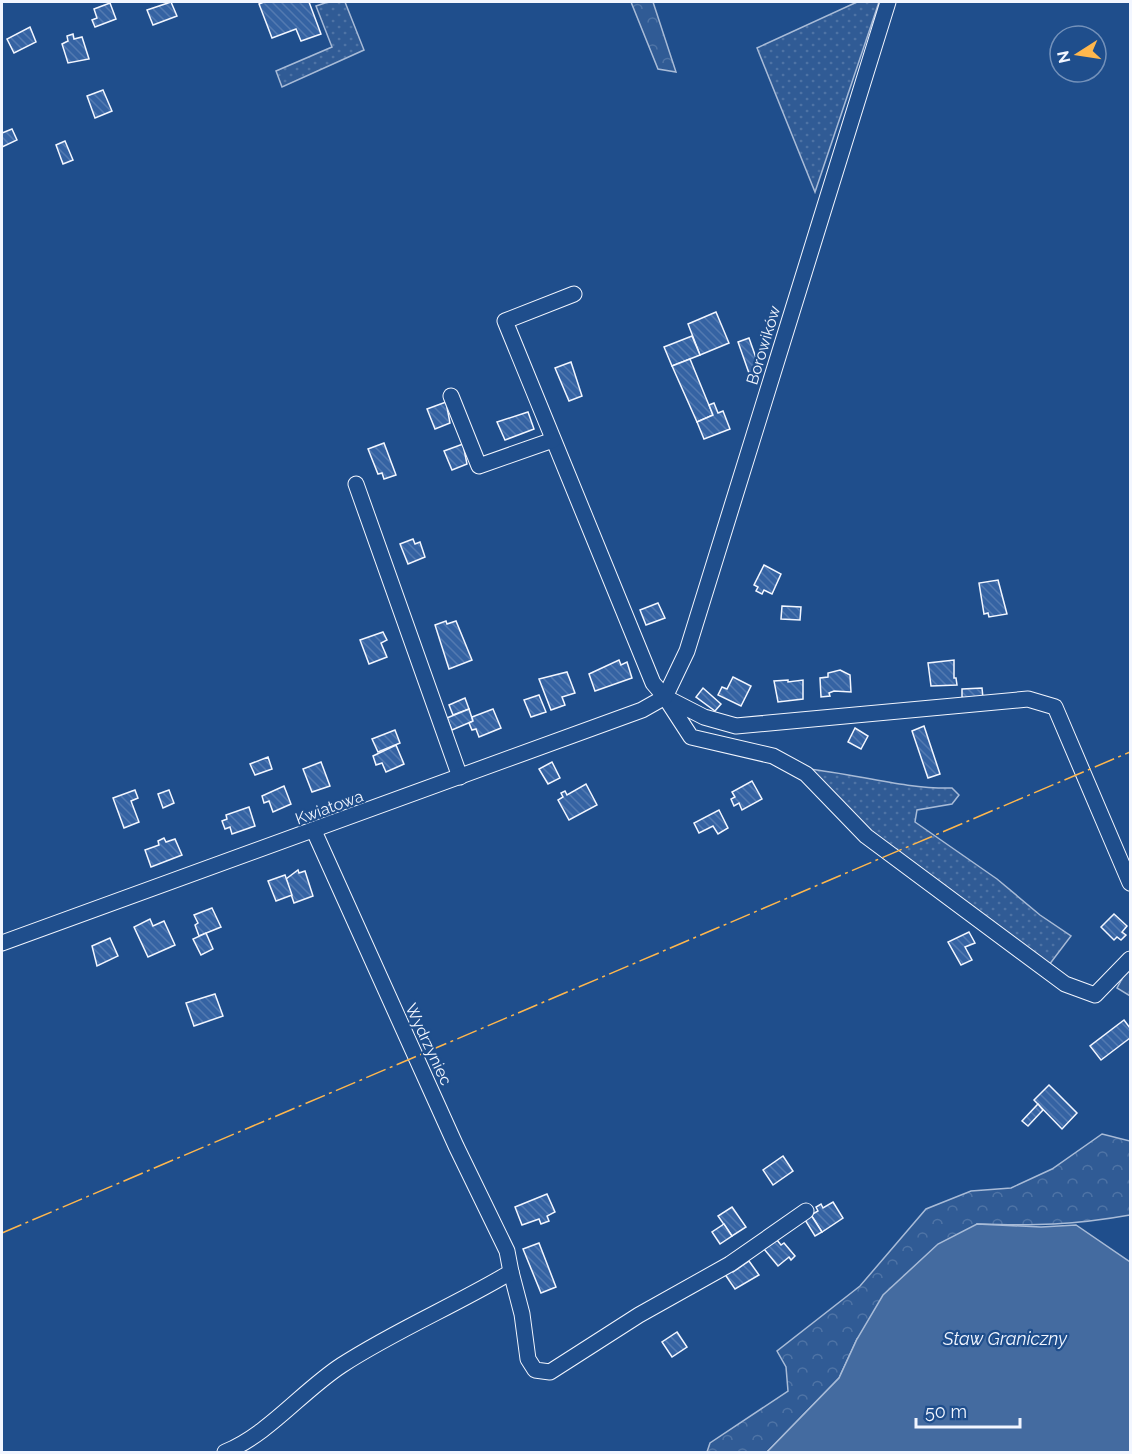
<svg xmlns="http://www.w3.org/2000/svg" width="1132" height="1454" font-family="Raleway,sans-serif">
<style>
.grass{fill:url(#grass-dots);stroke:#a8bbd7;stroke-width:1.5}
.forest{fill:url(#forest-crowns);stroke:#a8bbd7;stroke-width:1.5}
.water{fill:#446ba0;stroke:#a8bbd7;stroke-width:1.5}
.building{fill:url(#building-back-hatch);stroke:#f2f6ff;stroke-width:1.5}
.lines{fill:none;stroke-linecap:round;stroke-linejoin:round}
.minor-casing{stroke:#f2f6ff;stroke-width:17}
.minor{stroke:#1f4e8c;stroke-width:15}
.power{stroke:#ffb74d;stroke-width:1.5;stroke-dasharray:21 4.5 3 4.5;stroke-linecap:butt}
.labels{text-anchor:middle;stroke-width:4.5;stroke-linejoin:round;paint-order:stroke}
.street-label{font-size:16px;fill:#f2f6ff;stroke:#1f4e8c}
.water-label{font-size:18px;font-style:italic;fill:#f2f6ff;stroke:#1f4e8c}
</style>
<defs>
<pattern id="grass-dots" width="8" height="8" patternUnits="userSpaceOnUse" patternTransform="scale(1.5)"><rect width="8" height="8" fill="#305b95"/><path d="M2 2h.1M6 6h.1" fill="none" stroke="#4e73a5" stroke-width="1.8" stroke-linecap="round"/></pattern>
<pattern id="forest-crowns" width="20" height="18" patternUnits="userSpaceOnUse" patternTransform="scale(1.5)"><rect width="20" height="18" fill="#305b95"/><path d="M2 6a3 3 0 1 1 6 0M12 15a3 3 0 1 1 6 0" fill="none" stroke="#4e73a5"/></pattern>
<pattern id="building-back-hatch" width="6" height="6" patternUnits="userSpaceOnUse" patternTransform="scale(1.5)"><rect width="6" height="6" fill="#3563a3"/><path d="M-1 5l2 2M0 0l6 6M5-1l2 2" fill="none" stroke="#537ab1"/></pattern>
</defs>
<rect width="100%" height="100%" fill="#1f4e8c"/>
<g class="grass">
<path d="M328,2H345L364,50L282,87L276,71L332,47L316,6Z"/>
<path d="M857,2H879L815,192L757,48Z"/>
<path d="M808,769C857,774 903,789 952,788L959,795L952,804L917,810L915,822L997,879L1040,915L1071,936L1049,965L868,833Z"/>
</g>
<g class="forest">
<path d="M631,2H653L676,72L658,69Z"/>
<path d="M1130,964V996L1117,988Z"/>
<path d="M1102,1134L1130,1141V1215C1074,1225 1034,1226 977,1224L857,1339L839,1378L767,1452H707L710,1443L788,1391L786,1367L777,1351L860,1286L926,1209L971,1191L1011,1188L1052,1169Z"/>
</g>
<path class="water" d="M977,1224L1041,1227L1076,1225L1130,1262V1452H767L839,1378L857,1339L883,1295L938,1244Z"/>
<g class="building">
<path d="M171,2L177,16L153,25L147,10Z"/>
<path d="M264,2H309L321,34L301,41L296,29L272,38L259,4Z"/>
<path d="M110,3L116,19L95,27L92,20L97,18L94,9Z"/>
<path d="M30,27L36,42L14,53L7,39Z"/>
<path d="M73,34L74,39L82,37L89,59L68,63L62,44L68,41L67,36Z"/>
<path d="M103,90L112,111L95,118L87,96Z"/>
<path d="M12,129L17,140L2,147V133Z"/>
<path d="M65,141L73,160L63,164L56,145Z"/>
<path d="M716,312L729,343L700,355L688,324Z"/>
<path d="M692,336L700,355L672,366L664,347Z"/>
<path d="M749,338L761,372L750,376L738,342Z"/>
<path d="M690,359L713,415L697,422L672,366Z"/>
<path d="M571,362L582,396L569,401L555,368Z"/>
<path d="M446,402L450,423L435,429L427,409Z"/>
<path d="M714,403L718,413L723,411L730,429L704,439L697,422L713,415L709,405Z"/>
<path d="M528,412L534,429L505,440L497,422Z"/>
<path d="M384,443L396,475L384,479L382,473L378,474L368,449Z"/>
<path d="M463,444L467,464L452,470L444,451Z"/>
<path d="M413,539L415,544L420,542L425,557L408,564L400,544Z"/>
<path d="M764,565L781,574L772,594L764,590L762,594L756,591L758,587L754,585Z"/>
<path d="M998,580L1007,614L989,617L988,613L984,614L979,583Z"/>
<path d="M658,603L665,618L646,625L640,610Z"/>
<path d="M782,606L801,607L800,620L781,619Z"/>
<path d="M446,621L447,624L456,621L472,660L449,669L435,625Z"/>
<path d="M383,632L387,640L381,643L387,657L369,664L360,640Z"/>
<path d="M619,660L621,665L627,662L632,678L595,691L589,674Z"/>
<path d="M954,660V678H956L957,685L931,686L928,663Z"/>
<path d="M840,670L850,675L851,692L834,691L829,693L830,696L821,697L820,678L828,677V673Z"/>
<path d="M567,672L575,693L562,697L565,705L551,710L539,679Z"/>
<path d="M733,677L751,686L741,706L718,695L722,687L727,689Z"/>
<path d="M788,680V682L803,680V699L778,702L774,681Z"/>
<path d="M703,688L721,704L715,711L696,697Z"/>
<path d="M982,688L983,698L966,699L962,697V689Z"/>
<path d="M539,695L546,712L531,717L524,700Z"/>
<path d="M465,698L469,709L453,715L449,705Z"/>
<path d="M469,709L473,721L452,730L447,718Z"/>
<path d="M493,709L501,728L479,737L476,729L472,730L469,723L473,721L472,717Z"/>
<path d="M924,726L940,774L928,778L912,731Z"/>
<path d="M855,728L868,736L861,749L848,742Z"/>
<path d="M395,730L400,743L378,752L372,739Z"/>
<path d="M396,745L404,764L386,772L382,763L376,765L373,756Z"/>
<path d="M268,757L272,769L255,775L250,764Z"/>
<path d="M321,762L330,786L312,792L303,769Z"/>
<path d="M552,762L560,778L548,784L539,769Z"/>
<path d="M752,781L762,799L742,810L739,803L734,806L731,799L735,797L732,792Z"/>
<path d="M586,784L597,805L569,820L558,800L563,797L561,793L565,791L567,795Z"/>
<path d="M284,786L291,804L273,812L269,801L264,803L262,796Z"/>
<path d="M135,790L138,798L131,801L139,822L124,828L113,798Z"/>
<path d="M169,790L174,803L163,808L158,794Z"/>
<path d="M249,807L255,826L232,834L230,827L225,829L222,821L227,819L226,815Z"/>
<path d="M719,810L728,828L718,834L713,826L699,833L694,823Z"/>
<path d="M164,838L166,842L175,839L182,855L151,867L145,850L159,845L158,841Z"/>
<path d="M298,870L299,873L305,871L313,896L294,903L286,879Z"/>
<path d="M285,875L292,895L276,901L268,881Z"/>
<path d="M212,908L221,927L199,936L195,925L198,923L194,915Z"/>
<path d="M1114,914L1127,926L1122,932L1126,935L1121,940L1117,937L1114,940L1101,927Z"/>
<path d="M150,919L153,926L164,921L175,945L148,957L134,927Z"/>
<path d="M969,932L975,943L965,947L972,960L961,965L948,942Z"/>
<path d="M206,933L213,949L201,955L193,939Z"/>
<path d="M110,938L118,956L97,966L92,946Z"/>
<path d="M215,994L223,1016L194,1026L186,1003Z"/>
<path d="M1124,1020L1130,1028V1038L1101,1060L1090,1046Z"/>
<path d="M1049,1085L1077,1113L1062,1129L1034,1100Z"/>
<path d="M1038,1104L1043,1110L1028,1126L1022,1121Z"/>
<path d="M783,1156L793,1171L773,1185L763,1170Z"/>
<path d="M547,1194L555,1212L547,1216L549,1221L541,1224L539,1219L522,1225L515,1207Z"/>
<path d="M833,1202L843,1218L822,1232L811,1215L818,1211L816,1207L821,1204L823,1208Z"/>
<path d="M732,1207L746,1227L732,1236L718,1216Z"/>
<path d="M811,1215L822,1232L815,1236L805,1220Z"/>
<path d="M724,1224L732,1236L720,1244L712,1232Z"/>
<path d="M777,1240L781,1245L784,1243L795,1256L791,1260L789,1257L778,1266L764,1249Z"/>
<path d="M539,1243L556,1287L541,1293L523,1249Z"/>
<path d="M749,1261L759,1275L735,1289L724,1273L731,1268L733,1272Z"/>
<path d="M677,1332L687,1347L672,1357L662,1342Z"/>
</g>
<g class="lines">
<g class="minor-casing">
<g id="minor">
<path d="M574,294L505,321L653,683L665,697"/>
<path d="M451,396L479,466L553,440"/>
<path d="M356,484L460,777"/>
<path d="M1130,883L1055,707L1028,699L736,726L704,717L665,697L691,737L773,756L806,774L866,836L1065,984L1095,995L1130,959"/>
<path d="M2,943L642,710L665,697L687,651L888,2"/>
<path d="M511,1272L522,1314L528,1359L535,1370L550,1372L639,1315L730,1264L806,1211"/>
<path d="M225,1452C269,1434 302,1391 342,1365C396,1330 456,1305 511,1272L507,1251L456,1146L314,831"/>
</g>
</g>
<use href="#minor" class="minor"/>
<path class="power" d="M2,1233L1130,752"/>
</g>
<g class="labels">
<g class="street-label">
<text transform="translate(763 345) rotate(-73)" y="6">Borowików</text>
<text transform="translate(329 807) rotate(-20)" y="6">Kwiatowa</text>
<text transform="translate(429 1044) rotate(65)" y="6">Wydrzyniec</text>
</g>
<g class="water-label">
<text x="1005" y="1345">Staw Graniczny</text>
</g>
</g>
<rect width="1132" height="1454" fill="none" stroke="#f2f6ff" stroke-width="6"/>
<g transform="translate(1078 54) rotate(258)"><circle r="28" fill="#1f4e8c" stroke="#7391ba" stroke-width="1.5"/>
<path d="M0-4.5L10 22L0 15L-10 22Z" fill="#ffb74d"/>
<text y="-9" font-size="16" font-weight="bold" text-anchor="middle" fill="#f2f6ff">N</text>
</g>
<path d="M916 1418v9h104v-9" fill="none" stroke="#f2f6ff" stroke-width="3"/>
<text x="925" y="1418" font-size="18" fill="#f2f6ff" stroke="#1f4e8c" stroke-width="4.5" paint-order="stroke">50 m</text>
</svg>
